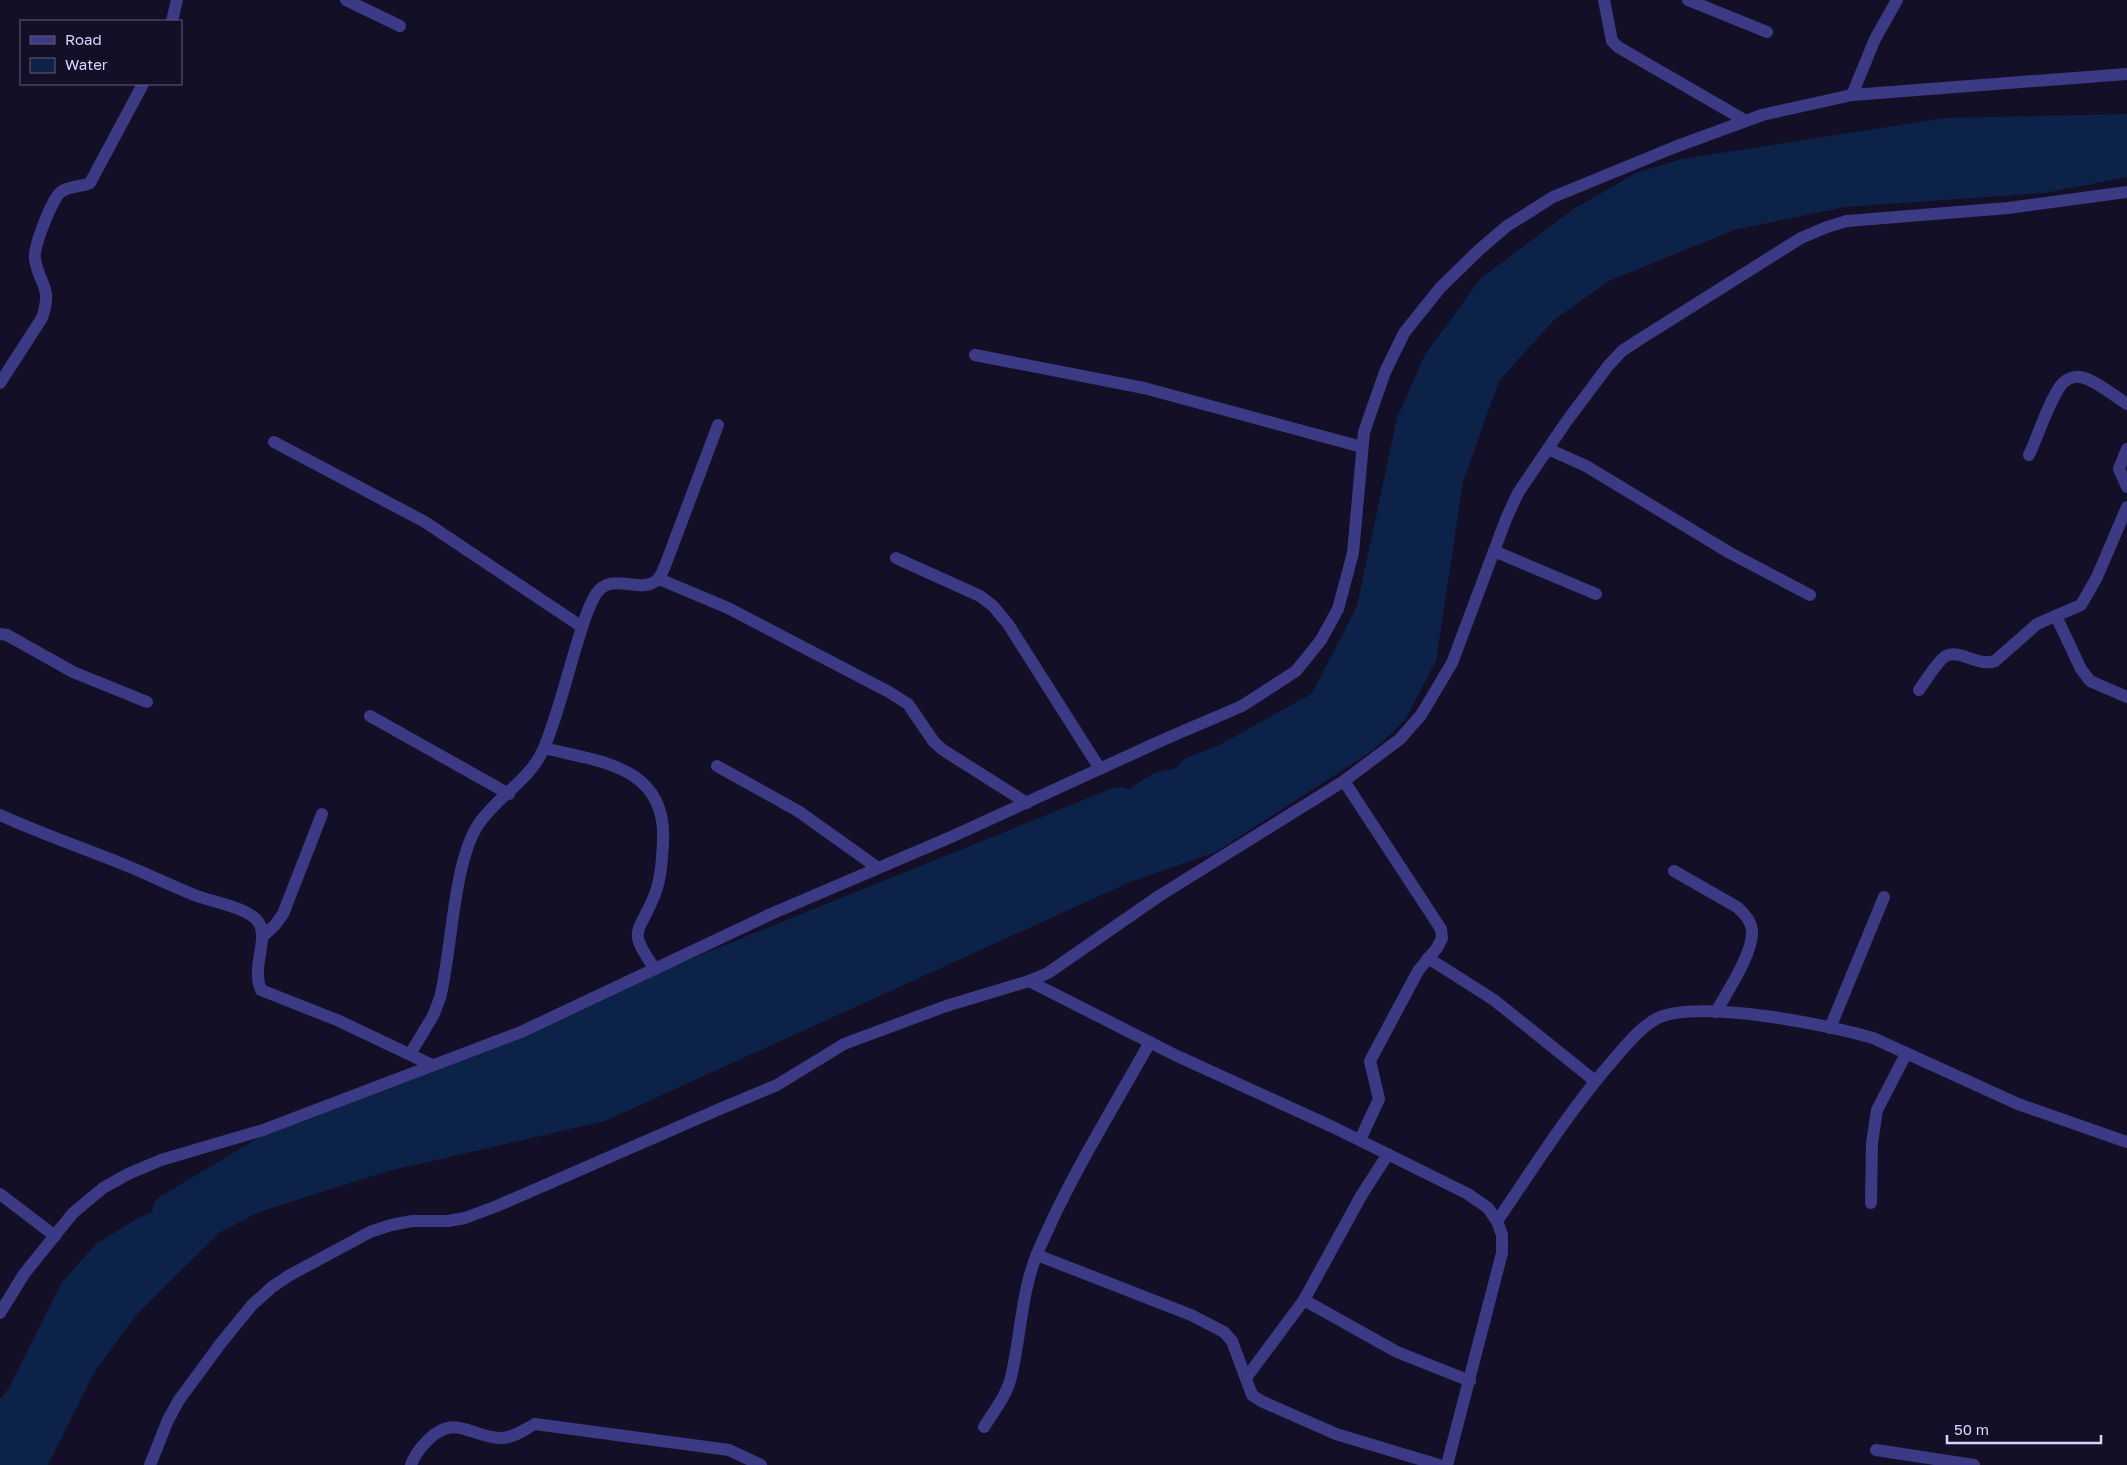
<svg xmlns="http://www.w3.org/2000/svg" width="2127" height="1465" font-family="'Golos Text',sans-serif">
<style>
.water{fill:#0c2248}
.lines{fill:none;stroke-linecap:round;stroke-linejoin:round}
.river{stroke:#0c2248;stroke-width:38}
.minor{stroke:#3d3a85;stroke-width:12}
</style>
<rect width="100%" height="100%" fill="#130f26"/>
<path class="water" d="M2127,114V177L2045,193L1845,207L1734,230L1609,281L1554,320L1499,381L1463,482L1436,661L1405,720L1372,751L1216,852L1130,882L605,1121L388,1171L259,1212L219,1233L136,1315L95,1371L48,1465H0V1399L9,1388L62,1282L96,1244L136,1219L1054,836L1154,773L1270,747L1303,711L1357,606L1397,418L1425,355L1480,279L1575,208L1638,172L1682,159L1945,118Z"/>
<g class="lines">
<g class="river">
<path d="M1195,775L1226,763L1332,704"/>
<path d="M171,1212L287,1143L1119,806"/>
</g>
<g class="minor">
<path d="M346,0L400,26"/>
<path d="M1604,0L1612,41L1618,47L1746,121"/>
<path d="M1688,0L1767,32"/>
<path d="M172,21L177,0"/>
<path d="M1852,95L1875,39L1897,0"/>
<path d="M975,355L1144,388L1362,447"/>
<path d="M0,383L42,318C53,285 39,286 35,259C33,248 52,198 61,192C68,186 81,187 90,183L143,84"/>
<path d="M274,442L425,522L582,627"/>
<path d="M1548,449L1586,466L1730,553L1810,595"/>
<path d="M2127,449L2119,469L2127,487"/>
<path d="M2029,455C2038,436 2050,398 2062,384C2066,379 2074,376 2080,377C2092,378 2116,397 2127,404"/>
<path d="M1494,551L1596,594"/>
<path d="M896,558L980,596L993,606L1008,624L1100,769"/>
<path d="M659,579L728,608L889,692L908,704L934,742L943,750L1027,803"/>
<path d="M2056,616L2081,669L2090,681L2127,697"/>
<path d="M0,634L7,635L73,672L147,702"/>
<path d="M1919,690C1925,682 1938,660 1946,656C1960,649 1978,667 1995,661L2037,624L2081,605L2097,577L2127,507"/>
<path d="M370,716L509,794"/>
<path d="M544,748C601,762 667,766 663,842C662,860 661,878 655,894C639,935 626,928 655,969"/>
<path d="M717,766L798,811L878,868"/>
<path d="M1344,781L1441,929L1442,938L1437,948L1418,971L1370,1061L1379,1099L1360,1140"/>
<path d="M0,815C39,833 80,847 120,863C146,873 171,886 197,896C213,902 250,908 259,923C269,939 251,967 261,990L337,1020L432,1065"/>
<path d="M1674,871L1737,907C1744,913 1751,920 1752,930C1754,952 1727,992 1716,1012"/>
<path d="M262,937L275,925L283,914L322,814"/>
<path d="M1428,958L1494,1000L1595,1081"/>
<path d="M1029,981L1175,1055L1335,1128L1468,1194L1488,1208L1497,1221L1502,1235V1253L1447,1465"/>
<path d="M1830,1028L1884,897"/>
<path d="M410,1054L433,1016L440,998C452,951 453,863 478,825C497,796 530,781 544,748C558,714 567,676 578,640C583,625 587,608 596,594C612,570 641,596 658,579C661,576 663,570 665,566L718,425"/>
<path d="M0,1194L55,1236"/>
<path d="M1871,1203L1872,1143L1877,1110L1906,1054"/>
<path d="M1497,1221C1535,1166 1571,1108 1615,1058C1627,1044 1640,1028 1656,1019C1696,998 1829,1025 1873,1038L2018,1104L2127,1142"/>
<path d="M1037,1255L1191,1315L1224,1332L1232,1341L1252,1395L1261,1401L1336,1434L1439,1465"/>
<path d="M1304,1300L1397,1352L1470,1381"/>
<path d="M0,1313L24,1274L73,1213L103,1188L128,1174L161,1160L263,1130L521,1032L771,914L951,837L1165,739L1242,706L1296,671L1321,640L1338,609L1353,553L1364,432L1385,372L1404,333L1440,288L1480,249L1507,226L1553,197L1675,147L1762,115L1852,95L2127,74"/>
<path d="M1246,1378L1304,1300L1361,1196L1388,1154"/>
<path d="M984,1427C994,1411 1007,1395 1011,1377C1021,1336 1021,1293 1037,1254C1068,1180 1111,1112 1150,1042"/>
<path d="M1876,1450L1974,1465"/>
<path d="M150,1465L168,1420L179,1400L221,1343L252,1305L272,1287L290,1275L370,1232L391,1225L412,1221H448L465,1218L497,1206L722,1108L777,1085L844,1044L946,1006L1029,981L1048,973L1159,896L1344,781L1400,739L1421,715L1452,663L1506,519L1518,493L1566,422L1608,366L1622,351L1637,341L1801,238L1827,227L1847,221L2008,208L2127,192"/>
<path d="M411,1465C414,1455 421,1447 428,1440C455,1413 470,1437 500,1438C512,1439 525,1429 535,1424L729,1450L761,1465"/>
</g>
</g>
<rect x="20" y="20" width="162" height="65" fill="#130f26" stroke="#625e7d"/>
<rect x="30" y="36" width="25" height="8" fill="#3d3a85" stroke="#625e7d"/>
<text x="65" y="45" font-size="15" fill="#d9d4ff">Road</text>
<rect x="30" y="58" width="25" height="15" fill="#0c2248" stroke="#625e7d"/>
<text x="65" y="70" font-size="15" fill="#d9d4ff">Water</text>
<path d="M1947 1435v8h154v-8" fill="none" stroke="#d9d4ff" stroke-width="2.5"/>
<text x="1954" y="1435" font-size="15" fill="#d9d4ff" stroke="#130f26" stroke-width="4" paint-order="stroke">50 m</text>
</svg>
